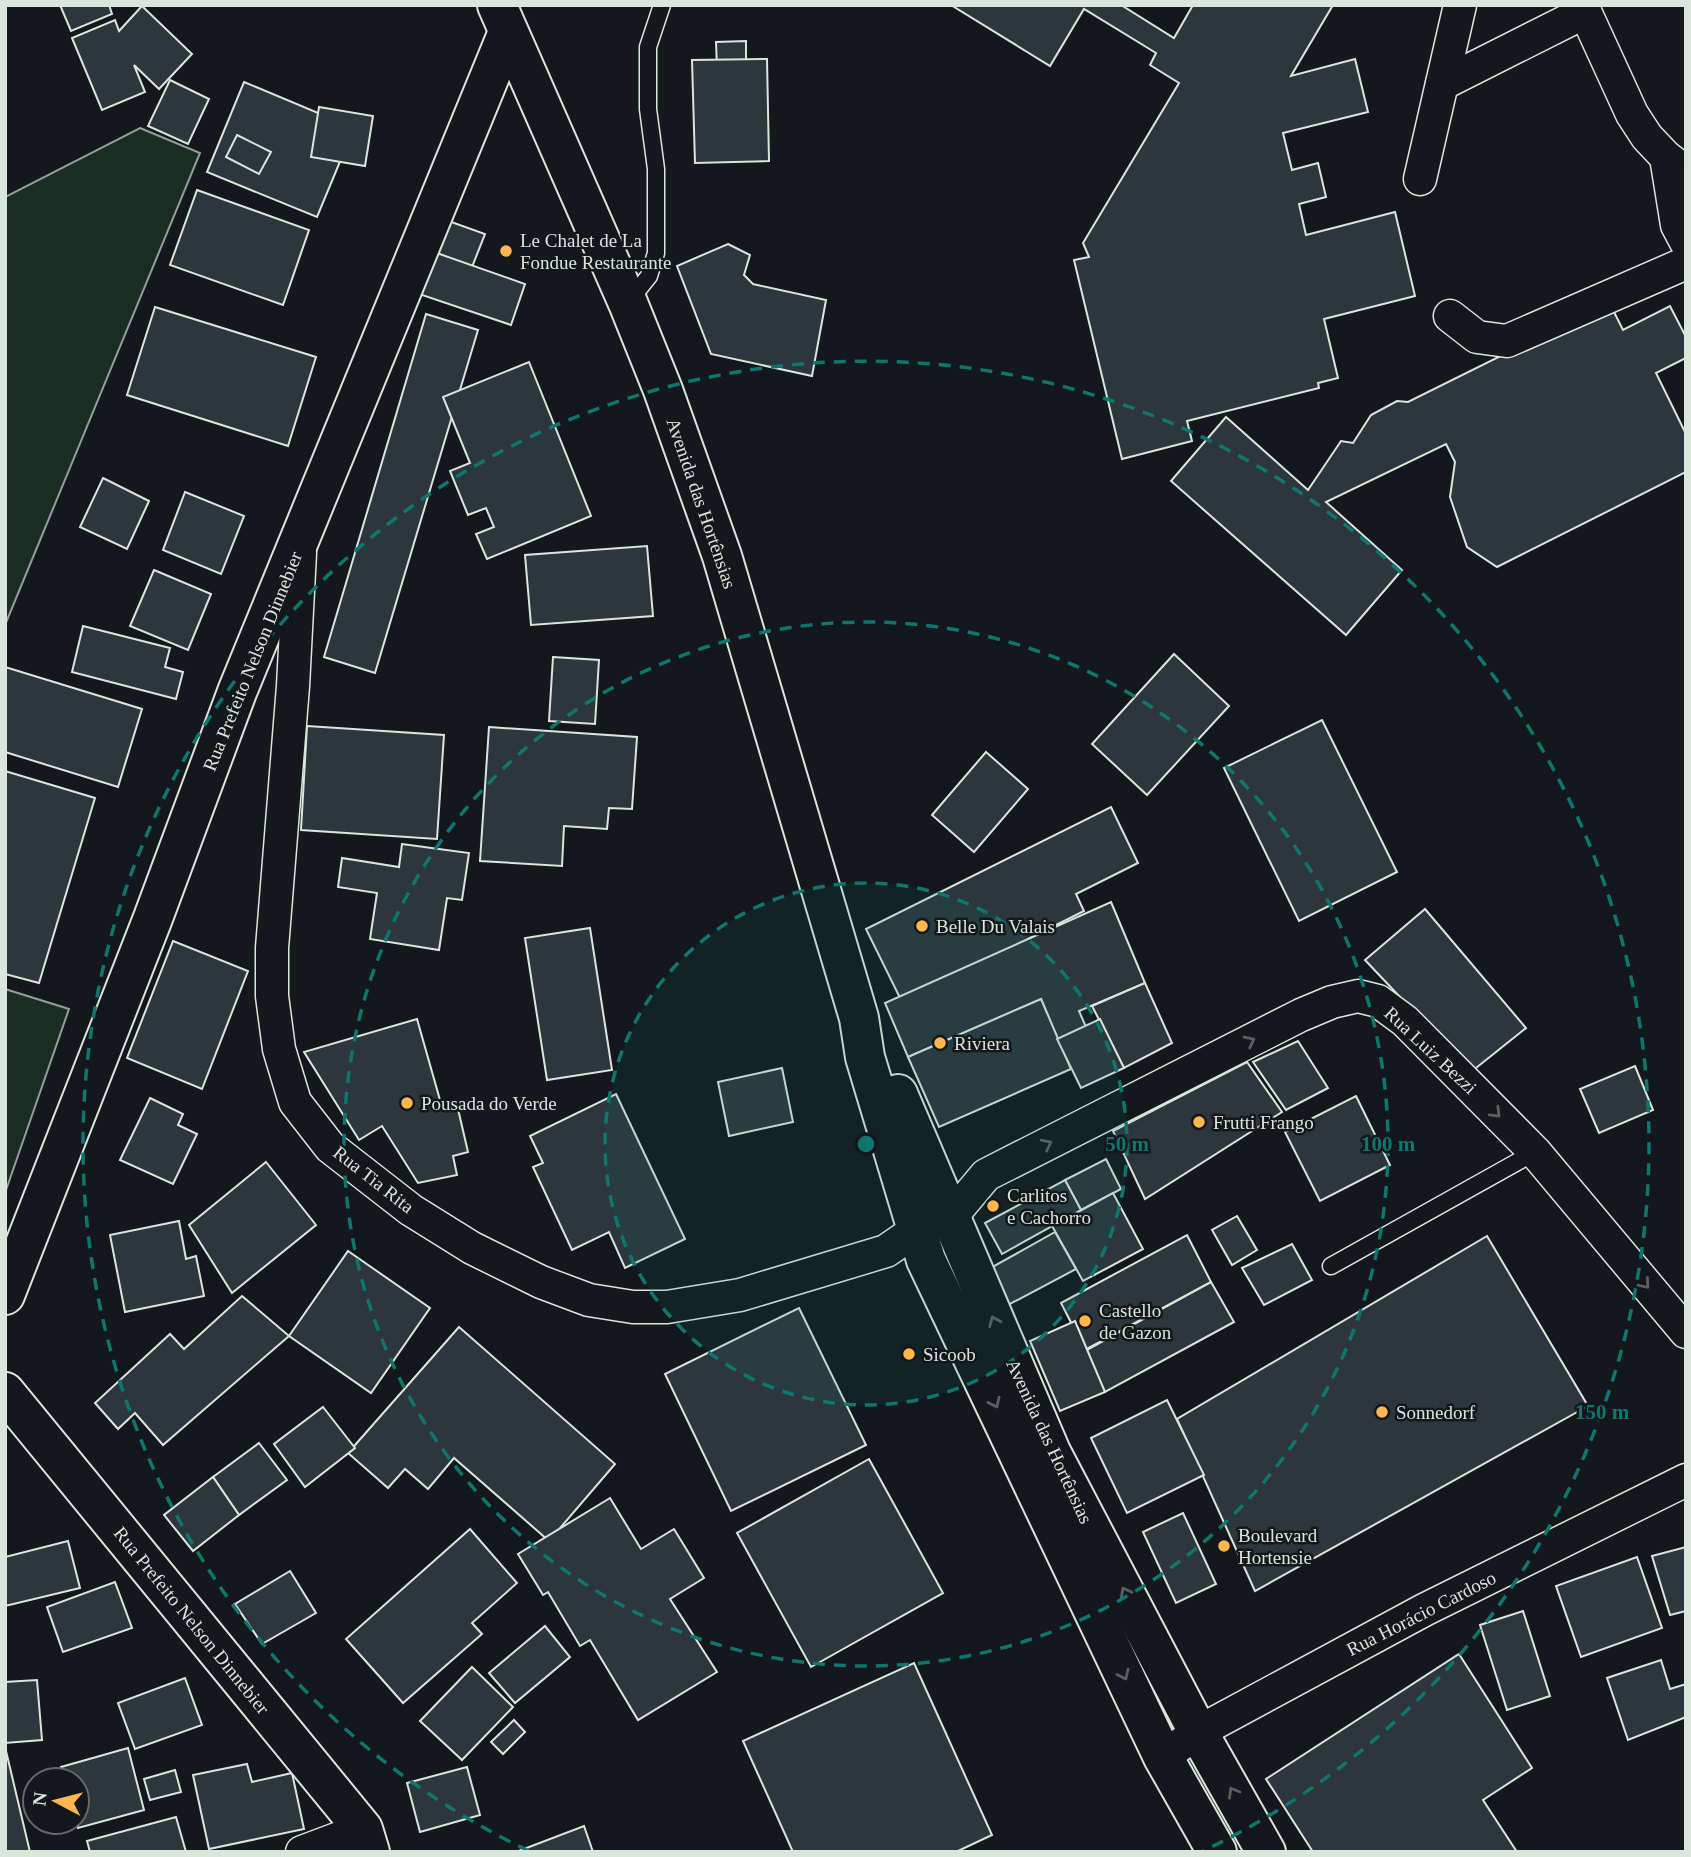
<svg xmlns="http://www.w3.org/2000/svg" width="1691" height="1857" font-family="'Times New Roman',serif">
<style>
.green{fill:#1a2d24;stroke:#939e99;stroke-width:2}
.building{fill:#2c363c;stroke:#d8e6dc;stroke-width:2}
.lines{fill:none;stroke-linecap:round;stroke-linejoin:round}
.service-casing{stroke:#d8e6dc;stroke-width:19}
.minor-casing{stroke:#d8e6dc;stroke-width:35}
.tertiary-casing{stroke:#d8e6dc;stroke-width:42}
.primary-casing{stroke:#d8e6dc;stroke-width:42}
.service{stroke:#14181c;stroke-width:16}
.minor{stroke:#14181c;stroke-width:32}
.tertiary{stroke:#14181c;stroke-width:38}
.primary{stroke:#14181c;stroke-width:38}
.oneway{stroke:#59605f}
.ring{fill:none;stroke:#0f766e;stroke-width:3.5;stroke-dasharray:12 9}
.poi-dot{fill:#ffb74d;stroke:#14181c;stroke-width:2.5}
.labels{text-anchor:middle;stroke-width:5;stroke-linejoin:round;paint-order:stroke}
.poi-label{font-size:19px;fill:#d8e6dc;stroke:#14181c;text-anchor:start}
.street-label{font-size:19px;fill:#d8e6dc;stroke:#14181c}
.centre{fill:#0f766e;stroke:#14181c;stroke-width:3.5}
.ring-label{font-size:21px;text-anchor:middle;font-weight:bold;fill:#0f766e;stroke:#14181c;stroke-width:5;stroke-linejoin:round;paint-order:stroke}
</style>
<rect width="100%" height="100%" fill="#14181c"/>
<g class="green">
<path d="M140,128L200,153L5,625V197Z"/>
<path d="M5,989L69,1009L5,1193Z"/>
</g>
<g class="building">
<path d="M60,5H109L112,14L71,31Z"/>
<path d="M951,5H1121L1174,38L1193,5H1333L1291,76L1355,59L1368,112L1283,133L1292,170L1318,163L1326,197L1299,204L1306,235L1395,212L1415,296L1324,319L1338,378L1318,383L1319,388L1187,421L1192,441L1122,459L1074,260L1089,257L1083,243L1179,83L1150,65L1156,53L1084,9L1050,66Z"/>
<path d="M142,6L192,54L159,89L134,65L145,92L102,110L72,38L115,20L119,31Z"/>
<path d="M746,41V67L717,68L716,42Z"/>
<path d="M767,59L769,161L695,163L692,60Z"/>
<path d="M170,80L209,99L188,144L148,126Z"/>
<path d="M244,82L354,128L317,217L207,172Z"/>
<path d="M319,107L373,116L365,166L311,157Z"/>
<path d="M237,135L271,152L259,174L226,157Z"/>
<path d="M197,190L309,230L283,305L170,265Z"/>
<path d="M443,219L485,234L472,267L431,251Z"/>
<path d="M728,244L750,255L744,275L753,284L826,300L812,376L711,354L677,266Z"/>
<path d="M431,251L525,284L511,325L416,293Z"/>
<path d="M1609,302L1623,330L1670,306L1686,337V358L1656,373L1686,434V472L1497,567L1467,547L1450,497L1455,462L1446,444L1326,502L1402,570L1346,635L1171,481L1226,417L1308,490L1341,441L1353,443L1371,415L1397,401L1408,402Z"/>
<path d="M155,307L316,357L288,446L127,395Z"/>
<path d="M426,314L478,330L375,673L324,657Z"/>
<path d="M529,362L591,516L487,559L476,534L494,527L486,508L468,515L450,471L470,463L443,397Z"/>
<path d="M103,478L149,501L127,549L80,527Z"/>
<path d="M185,492L244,516L221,574L163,550Z"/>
<path d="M647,546L653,616L531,625L525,555Z"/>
<path d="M154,570L211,594L188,650L130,626Z"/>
<path d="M83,626L170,648L165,667L183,672L176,699L72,672Z"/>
<path d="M1174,654L1229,706L1147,795L1092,744Z"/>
<path d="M553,657L599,660L595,724L549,721Z"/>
<path d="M5,667L142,709L118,787L5,752Z"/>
<path d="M1322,720L1397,872L1299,921L1224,768Z"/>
<path d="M307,726L444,735L437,839L301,830Z"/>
<path d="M489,727L637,737L632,809L609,808L607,829L564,826L562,866L480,861Z"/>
<path d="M986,752L1028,789L974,852L932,815Z"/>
<path d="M5,771L95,798L39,983L5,974Z"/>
<path d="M1111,807L1138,863L1076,894L1084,911L902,1002L866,929Z"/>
<path d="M402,844L469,853L462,900L447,898L439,950L370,939L377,893L338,887L342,858L399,867Z"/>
<path d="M1111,902L1145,983L1079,1011L1086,1027L1058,1040L1041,999L908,1057L885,1003Z"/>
<path d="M1425,909L1526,1028L1471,1072L1365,960Z"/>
<path d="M590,928L612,1070L547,1080L525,938Z"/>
<path d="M173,941L248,971L202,1089L127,1058Z"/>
<path d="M1145,983L1172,1043L1124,1068L1092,1006Z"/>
<path d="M1041,999L1071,1069L939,1127L908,1057Z"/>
<path d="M417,1019L442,1107L458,1109L468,1152L453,1156L457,1175L418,1183L382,1126L359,1140L304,1052Z"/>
<path d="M1100,1019L1124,1068L1081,1088L1057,1039Z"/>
<path d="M1298,1041L1328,1088L1286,1110L1253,1062Z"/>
<path d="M1247,1062L1282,1112L1145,1199L1113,1131Z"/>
<path d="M1635,1066L1653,1110L1599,1133L1580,1089Z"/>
<path d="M782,1068L793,1122L729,1136L718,1082Z"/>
<path d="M616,1094L685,1239L625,1268L609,1232L572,1250L533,1167L543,1163L530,1136Z"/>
<path d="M1356,1096L1390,1165L1320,1201L1285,1132Z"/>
<path d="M150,1098L183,1114L178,1125L197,1134L173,1184L120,1160Z"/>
<path d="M1106,1159L1121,1189L1081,1210L1065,1180Z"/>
<path d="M266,1162L316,1225L232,1293L189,1225Z"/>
<path d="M1065,1180L1081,1210L1002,1254L985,1223Z"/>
<path d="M1113,1193L1143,1249L1083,1281L1052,1226Z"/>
<path d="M1237,1216L1257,1250L1232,1265L1212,1230Z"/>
<path d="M179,1221L186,1259L196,1256L204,1296L125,1312L110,1235Z"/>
<path d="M1055,1232L1076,1269L1008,1305L989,1269Z"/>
<path d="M1187,1235L1211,1282L1085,1350L1061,1303Z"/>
<path d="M1487,1236L1588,1406L1255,1591L1177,1419Z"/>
<path d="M1292,1244L1312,1280L1264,1305L1242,1268Z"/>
<path d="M348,1251L430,1308L371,1393L289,1336Z"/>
<path d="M1211,1282L1234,1322L1105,1392L1083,1352Z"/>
<path d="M242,1296L289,1336L163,1445L135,1413L118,1429L95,1403L170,1334L184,1349Z"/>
<path d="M799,1308L866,1445L731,1511L665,1374Z"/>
<path d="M1075,1321L1105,1392L1060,1411L1030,1341Z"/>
<path d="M459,1327L615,1464L549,1541L454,1458L428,1489L405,1469L388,1488L348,1453Z"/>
<path d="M1167,1400L1204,1475L1127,1513L1091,1438Z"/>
<path d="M323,1407L355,1448L305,1487L274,1444Z"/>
<path d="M259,1443L287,1480L239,1515L213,1477Z"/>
<path d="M869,1459L943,1593L811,1667L737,1533Z"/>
<path d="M213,1477L239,1515L193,1551L164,1515Z"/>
<path d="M610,1498L641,1549L674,1529L704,1578L670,1599L717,1672L638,1720L590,1640L580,1646L548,1592L543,1595L518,1554Z"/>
<path d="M1183,1513L1216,1584L1176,1603L1143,1532Z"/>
<path d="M470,1529L517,1583L472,1623L482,1634L403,1703L346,1639Z"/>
<path d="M68,1541L80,1588L5,1606V1557Z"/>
<path d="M1686,1547V1611L1670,1615L1652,1556Z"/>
<path d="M1637,1557L1662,1628L1581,1657L1556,1586Z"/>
<path d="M290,1571L316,1613L262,1644L235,1604Z"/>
<path d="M115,1582L132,1628L63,1652L47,1607Z"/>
<path d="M1523,1611L1550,1696L1507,1710L1480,1625Z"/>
<path d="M545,1626L570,1657L515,1703L489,1673Z"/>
<path d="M1459,1654L1532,1768L1483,1800L1517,1852H1313L1266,1779Z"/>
<path d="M1661,1660L1670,1689L1686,1684V1717L1628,1740L1607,1678Z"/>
<path d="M914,1663L992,1835L956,1852H793L743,1741Z"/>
<path d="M472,1667L513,1707L462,1760L420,1721Z"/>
<path d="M185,1678L202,1725L135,1749L118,1703Z"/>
<path d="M37,1680L42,1740L5,1743V1682Z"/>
<path d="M514,1720L525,1732L503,1754L491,1742Z"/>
<path d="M128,1748L144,1810L78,1828L77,1780H65L61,1767Z"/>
<path d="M6,1751L30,1852H5Z"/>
<path d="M247,1764L252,1782L292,1773L304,1829L209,1849L193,1775Z"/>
<path d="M467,1767L480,1815L420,1832L407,1783Z"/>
<path d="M175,1770L181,1792L150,1800L144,1779Z"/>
<path d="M176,1817L186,1852H90L87,1841Z"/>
<path d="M584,1826L593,1852H516Z"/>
</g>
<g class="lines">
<g class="service-casing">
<g id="service">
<path d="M629,301L649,276L656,253V169L648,109V47L662,5"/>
<path d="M1331,1266L1535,1152"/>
</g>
</g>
<g class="minor-casing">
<g id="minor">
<path d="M1582,5L1632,114L1647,137L1666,157L1686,172"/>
<path d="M1442,84L1585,12"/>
<path d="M1666,157L1677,225L1686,242"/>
<path d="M1420,179L1460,5"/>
<path d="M1450,316L1477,337L1507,341L1686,263"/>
<path d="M300,553L293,686L272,948V996L279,1049L295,1102L330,1147L411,1210L472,1248L541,1282L589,1300L633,1307H667L740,1295L886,1251L918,1229"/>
<path d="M950,1218L986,1175L1301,1015L1332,1002L1358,996L1378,1001L1405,1021L1535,1152L1686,1332"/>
<path d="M1163,1757L1198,1732L1424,1610L1686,1480"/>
<path d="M302,1852L363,1829"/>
</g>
</g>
<g class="tertiary-casing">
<g id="tertiary">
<path d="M5,1295L153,918L237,692L508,32"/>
<path d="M5,1392L363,1829L370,1852"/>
</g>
</g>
<g class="primary-casing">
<g id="primary">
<path d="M497,5L628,303L663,390L722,556L859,1018L865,1057L926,1260L1163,1757L1217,1852"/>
<path d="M898,1094L1051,1452L1198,1732L1266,1852"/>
</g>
</g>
<use href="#service" class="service"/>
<use href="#minor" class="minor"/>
<use href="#tertiary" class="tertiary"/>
<use href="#primary" class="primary"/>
</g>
<defs><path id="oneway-chevron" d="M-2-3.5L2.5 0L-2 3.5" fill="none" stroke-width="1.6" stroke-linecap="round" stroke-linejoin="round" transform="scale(1.75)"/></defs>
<g class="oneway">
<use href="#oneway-chevron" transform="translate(1250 1041) rotate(-27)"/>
<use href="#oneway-chevron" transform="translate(1496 1113) rotate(45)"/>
<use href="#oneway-chevron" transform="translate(1047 1144) rotate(-27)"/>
<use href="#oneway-chevron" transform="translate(1645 1284) rotate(50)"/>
<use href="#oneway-chevron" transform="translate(994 1321) rotate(-113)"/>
<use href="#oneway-chevron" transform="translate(995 1403) rotate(65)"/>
<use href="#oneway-chevron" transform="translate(1125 1592) rotate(-118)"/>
<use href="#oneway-chevron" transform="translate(1124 1675) rotate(65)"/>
<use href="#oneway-chevron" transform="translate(1233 1792) rotate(-120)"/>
</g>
<circle cx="866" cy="1144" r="261" fill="#0f766e" fill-opacity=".12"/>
<g class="ring">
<circle cx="866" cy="1144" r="261"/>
<circle cx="866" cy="1144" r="522"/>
<path d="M529 1851A783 783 0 1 1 1203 1851"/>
</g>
<g class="poi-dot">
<circle cx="506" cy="251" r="7"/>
<circle cx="922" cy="926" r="7"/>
<circle cx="940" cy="1043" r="7"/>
<circle cx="407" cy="1103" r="7"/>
<circle cx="1199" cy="1122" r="7"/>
<circle cx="993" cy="1206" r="7"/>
<circle cx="1085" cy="1321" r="7"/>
<circle cx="909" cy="1354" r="7"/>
<circle cx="1382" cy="1412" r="7"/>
<circle cx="1224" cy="1546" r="7"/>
</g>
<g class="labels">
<g class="poi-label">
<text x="520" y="247">Le Chalet de La<tspan x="520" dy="22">Fondue Restaurante</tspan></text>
<text x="936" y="933">Belle Du Valais</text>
<text x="954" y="1050">Riviera</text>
<text x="421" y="1110">Pousada do Verde</text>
<text x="1213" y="1129">Frutti Frango</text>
<text x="1007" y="1202">Carlitos<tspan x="1007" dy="22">e Cachorro</tspan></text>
<text x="1099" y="1317">Castello<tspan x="1099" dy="22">de Gazon</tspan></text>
<text x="923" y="1361">Sicoob</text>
<text x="1396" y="1419">Sonnedorf</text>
<text x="1238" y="1542">Boulevard<tspan x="1238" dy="22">Hortensie</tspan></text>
</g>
<g class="street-label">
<text transform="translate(702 503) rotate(71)" y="7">Avenida das Hortênsias</text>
<text transform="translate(252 661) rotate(-68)" y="7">Rua Prefeito Nelson Dinnebier</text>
<text transform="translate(1431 1050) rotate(43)" y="7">Rua Luiz Bezzi</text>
<text transform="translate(374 1179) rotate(38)" y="7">Rua Tia Rita</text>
<text transform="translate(1050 1441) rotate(65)" y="7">Avenida das Hortênsias</text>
<text transform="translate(1421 1613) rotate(-27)" y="7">Rua Horácio Cardoso</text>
<text transform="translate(192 1620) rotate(51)" y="7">Rua Prefeito Nelson Dinnebier</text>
</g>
</g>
<circle cx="866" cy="1144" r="10" class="centre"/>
<g class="ring-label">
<text x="1127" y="1151">50 m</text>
<text x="1388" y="1151">100 m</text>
<text x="1602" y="1419">150 m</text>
</g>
<rect width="1691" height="1857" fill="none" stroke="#d8e6dc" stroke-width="14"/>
<g transform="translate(56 1801) rotate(277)"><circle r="33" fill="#14181c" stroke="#626a69" stroke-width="2"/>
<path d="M0-5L12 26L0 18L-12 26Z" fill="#ffb74d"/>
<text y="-10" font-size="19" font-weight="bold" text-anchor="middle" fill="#d8e6dc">N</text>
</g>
</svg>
